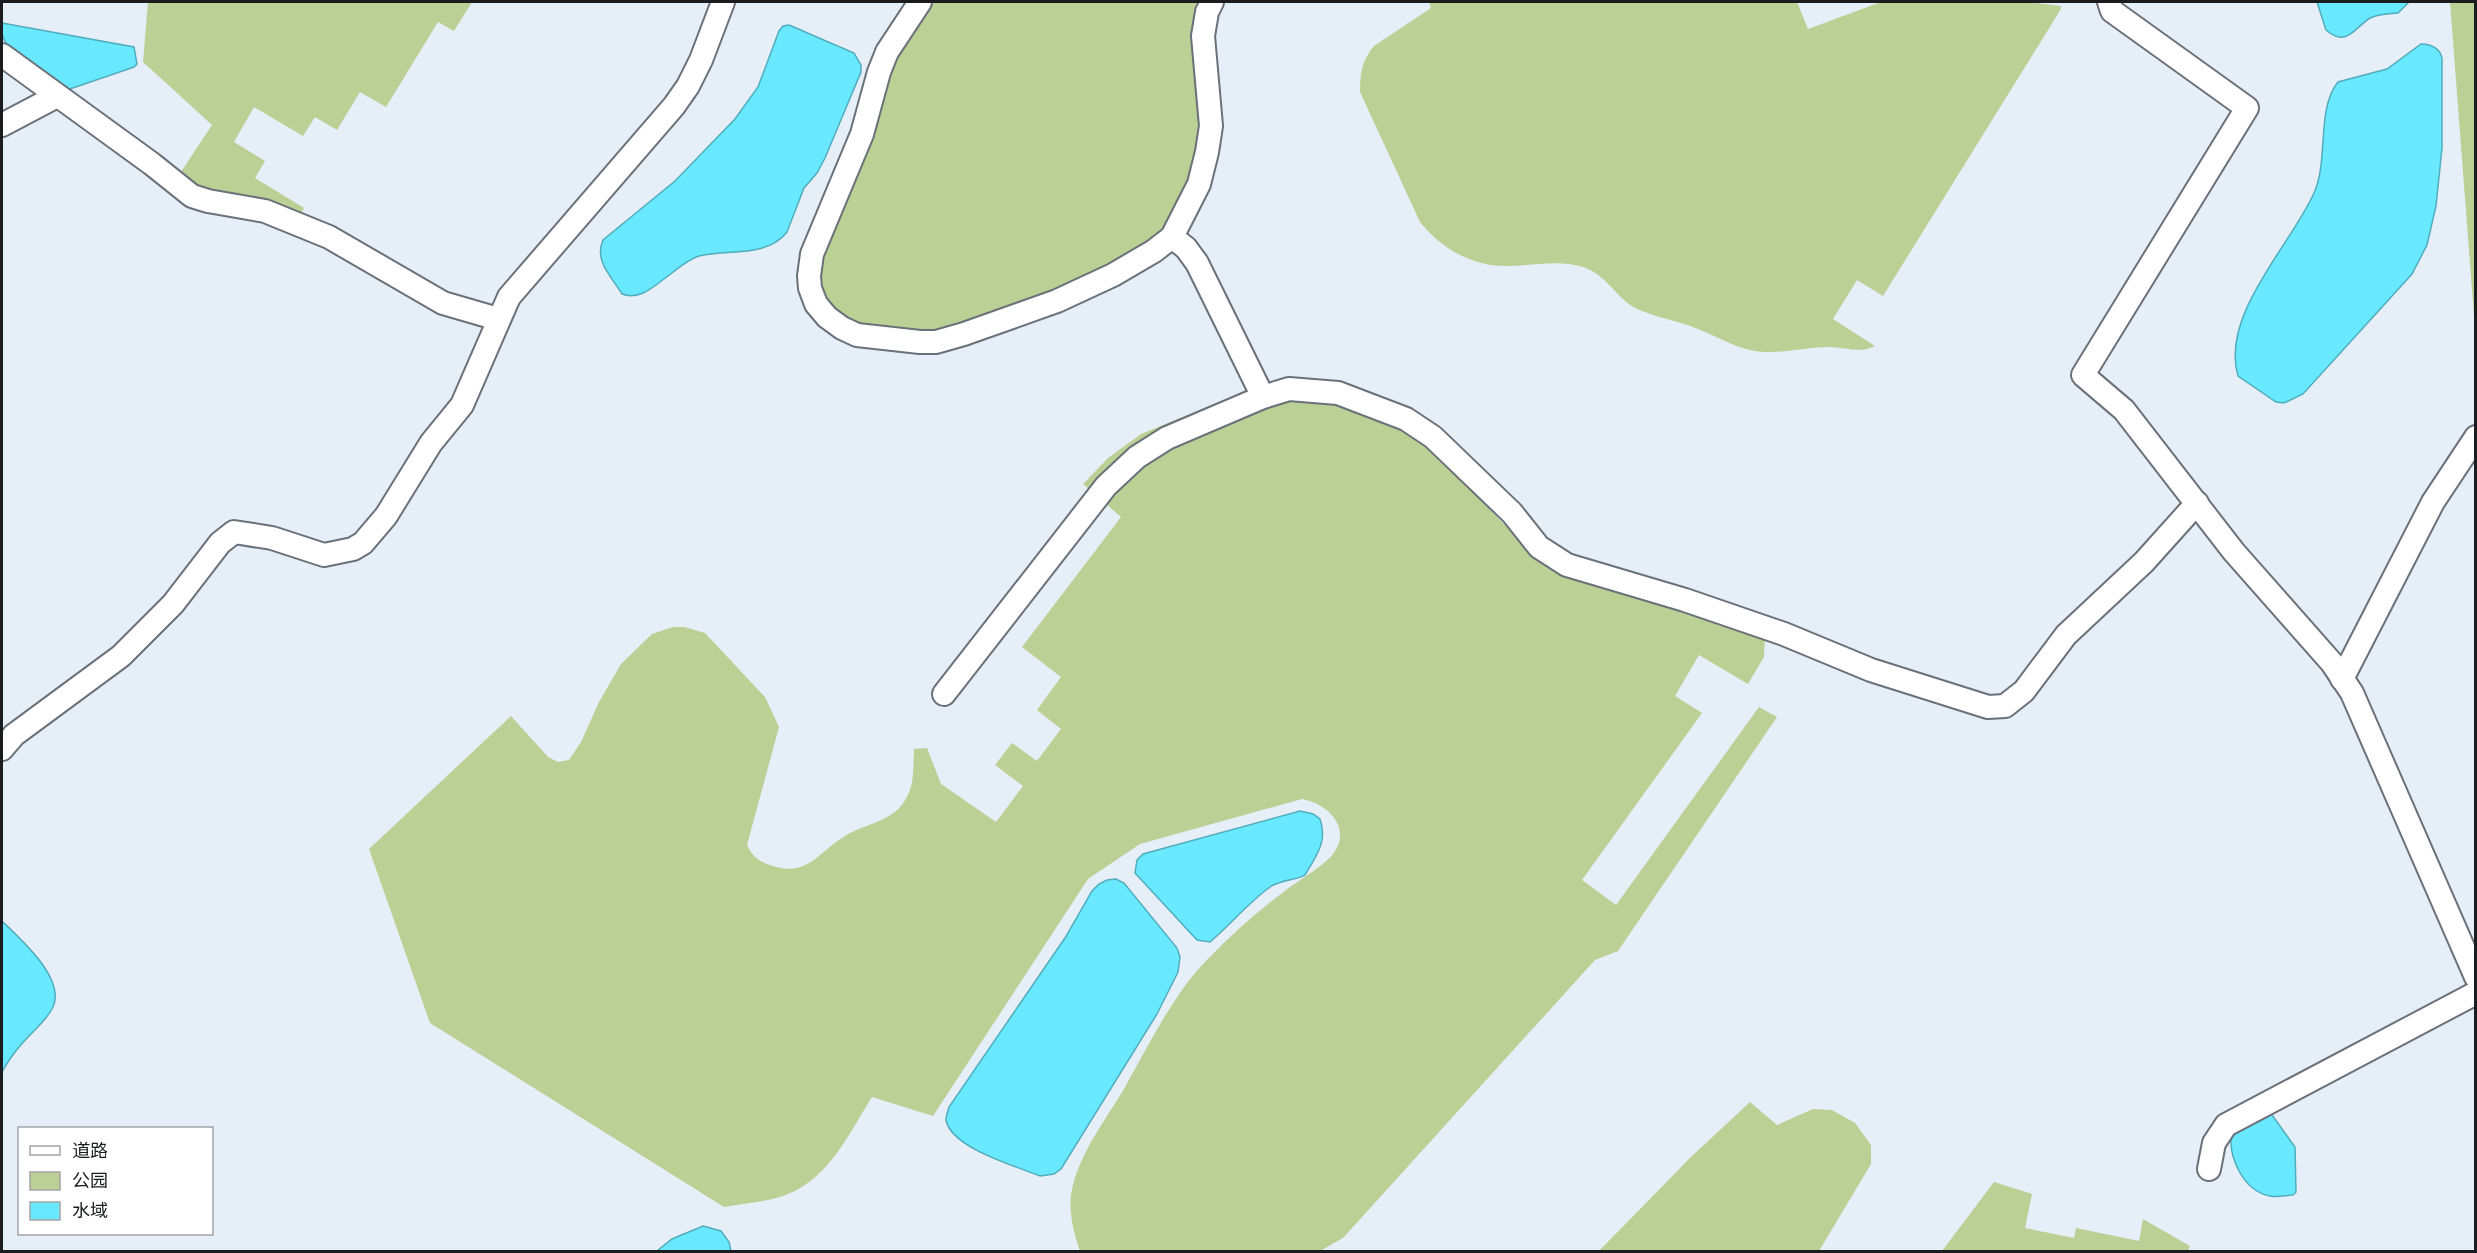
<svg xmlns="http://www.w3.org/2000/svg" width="2477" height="1253" font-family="'Sofia Sans Condensed','Noto Sans SC',sans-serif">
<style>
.green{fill:#bad095}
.water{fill:#68e9ff;stroke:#51acbc;stroke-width:1.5}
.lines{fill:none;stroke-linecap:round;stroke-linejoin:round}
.street-casing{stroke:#6a7179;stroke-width:26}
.street{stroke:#fff;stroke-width:22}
</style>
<rect width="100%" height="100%" fill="#e6eef7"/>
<g class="green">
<path d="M148,2H472L454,31L438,22L386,107L360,92L337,130L315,117L303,136L254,107L234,142L265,161L255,178L304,208L300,216L191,187L179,175L212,125L143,62Z"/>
<path d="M927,2H1206L1202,151L1168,233L1110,270L936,336L858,329L821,301L817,256L884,74Z"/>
<path d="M1429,2H1797L1808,29L1881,2H2029L2061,6V9L1883,296L1857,280L1833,319L1875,346C1860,354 1846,347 1830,347C1808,347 1784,353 1762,352C1738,350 1719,337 1698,329C1680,321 1643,315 1629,304C1613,292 1604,274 1583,267C1557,259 1533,266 1506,266C1471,266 1441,248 1420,222L1360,92C1360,73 1362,60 1374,46L1431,8Z"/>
<path d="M2450,2H2475V329Z"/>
<path d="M1246,391L1257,406L1287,399L1338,401L1395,423L1430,448L1533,554L1765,634L1764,657L1748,684L1699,655L1675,696L1702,713L1582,880L1616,905L1759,707L1777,717L1618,951L1595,960L1343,1238L1320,1251H1080C1073,1231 1067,1207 1073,1185C1082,1150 1106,1119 1124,1089C1147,1048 1175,991 1208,959C1232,934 1258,911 1286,890C1298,881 1326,864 1333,854C1353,828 1327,803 1302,799L1140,844L1088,879L933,1116L872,1097C850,1132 829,1178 788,1194C769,1202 744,1203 724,1207L430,1023L369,849L511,716L548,757L558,762L569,760L581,742L599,702L621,664L652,634L673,627H684L705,633L765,697L779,727L747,845C752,856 758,861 770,865C807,878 816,854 845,836C864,824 891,822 904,802C915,786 913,768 914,749L927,748L941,784L996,822L1023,786L995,765L1012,743L1037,761L1061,729L1037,710L1061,677L1022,647L1121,517L1083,484L1108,458L1141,434Z"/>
<path d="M1750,1102L1777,1125L1813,1109L1832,1110L1855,1123L1871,1145V1164L1819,1251H1599L1691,1157Z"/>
<path d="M1994,1182L2032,1194L2025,1228L2074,1238L2076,1228L2139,1241L2143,1219L2190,1246L2187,1252L1942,1251Z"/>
</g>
<g class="water">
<path d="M2317,2H2409L2398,13C2390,14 2378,14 2370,18C2354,28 2347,48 2326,30Z"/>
<path d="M2,23L134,47L137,64L134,67L70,89L63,88L7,46L2,34Z"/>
<path d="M789,25L854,53L861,65V72L825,158L817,173L804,188L787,232C767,258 727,249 699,256C686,260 674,272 664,279C651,289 638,300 622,294C611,276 594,261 603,240L675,181L735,119L758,87L779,31L783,26Z"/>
<path d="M2421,44C2430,44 2441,48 2442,59V148L2436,206L2427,245L2412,274L2303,394L2284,403L2276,402L2238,376C2220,315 2291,245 2314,193C2329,160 2316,109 2338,82L2387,69Z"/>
<path d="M1300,811L1313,814L1320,819C1328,842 1316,856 1305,875C1298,880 1281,879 1270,887C1248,903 1230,925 1210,942L1197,940L1135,873L1137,860L1143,854Z"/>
<path d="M1116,879L1124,883L1177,948L1180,957L1178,972L1157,1014L1061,1169L1054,1174L1040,1176C1016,1166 951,1148 946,1120C946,1116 948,1111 949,1107L1065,938L1092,891L1099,884L1107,880Z"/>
<path d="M2,921C20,939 66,978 53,1007C46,1022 30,1033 20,1046C13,1054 7,1063 2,1072Z"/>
<path d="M2265,1114L2272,1115L2295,1147L2296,1192L2293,1195C2286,1195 2277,1198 2270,1196C2243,1191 2227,1156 2232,1131Z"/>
<path d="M703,1226L721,1231L729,1242L731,1251H657L672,1239Z"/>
</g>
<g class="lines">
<g class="street-casing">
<g id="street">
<path d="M920,2L887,52L879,72L862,134L812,254L809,276L810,288L816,304L827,317L842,328L857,335L920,342H936L964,334L1057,301L1113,275L1154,251L1172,237L1199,184L1207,152L1211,126L1203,36L1207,12L1212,2"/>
<path d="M2109,2L2112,11L2247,108L2083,375L2124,410L2234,552L2332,663L2352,693L2476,977"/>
<path d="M2,55L152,164L192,196L208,201L265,211L329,237L443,303L498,319"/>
<path d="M2,125L57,96"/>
<path d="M1172,237L1186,248L1197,263L1263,397"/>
<path d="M2342,679L2433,502L2476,437"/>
<path d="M944,694L1106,486L1137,457L1167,438L1263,397L1289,389L1338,393L1406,419L1433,437L1512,513L1539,547L1567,565L1685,600L1784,634L1871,670L1988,707L2005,706L2024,691L2066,635L2144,562L2197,503"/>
<path d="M2,749L14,735L121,656L173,604L220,543L234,532L272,538L324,555L353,549L363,543L386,516L431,443L462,405L509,297L674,106L688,86L701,60L723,2"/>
<path d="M2209,1169L2214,1143L2226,1125L2476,993"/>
</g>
</g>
<use href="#street" class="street"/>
</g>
<rect width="2477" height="1253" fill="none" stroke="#1a1c20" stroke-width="6"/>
<rect x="18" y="1127" width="195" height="108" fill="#ffffff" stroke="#a3a4a6" stroke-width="1.5"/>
<rect x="30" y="1146" width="30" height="9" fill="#ffffff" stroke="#a3a4a6" stroke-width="1.5"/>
<text x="72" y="1157" font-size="18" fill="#1a1c20">道路</text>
<rect x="30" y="1172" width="30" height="18" fill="#bad095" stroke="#a3a4a6" stroke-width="1.5"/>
<text x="72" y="1187" font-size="18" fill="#1a1c20">公园</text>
<rect x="30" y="1202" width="30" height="18" fill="#68e9ff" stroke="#a3a4a6" stroke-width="1.5"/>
<text x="72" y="1217" font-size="18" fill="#1a1c20">水域</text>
</svg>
